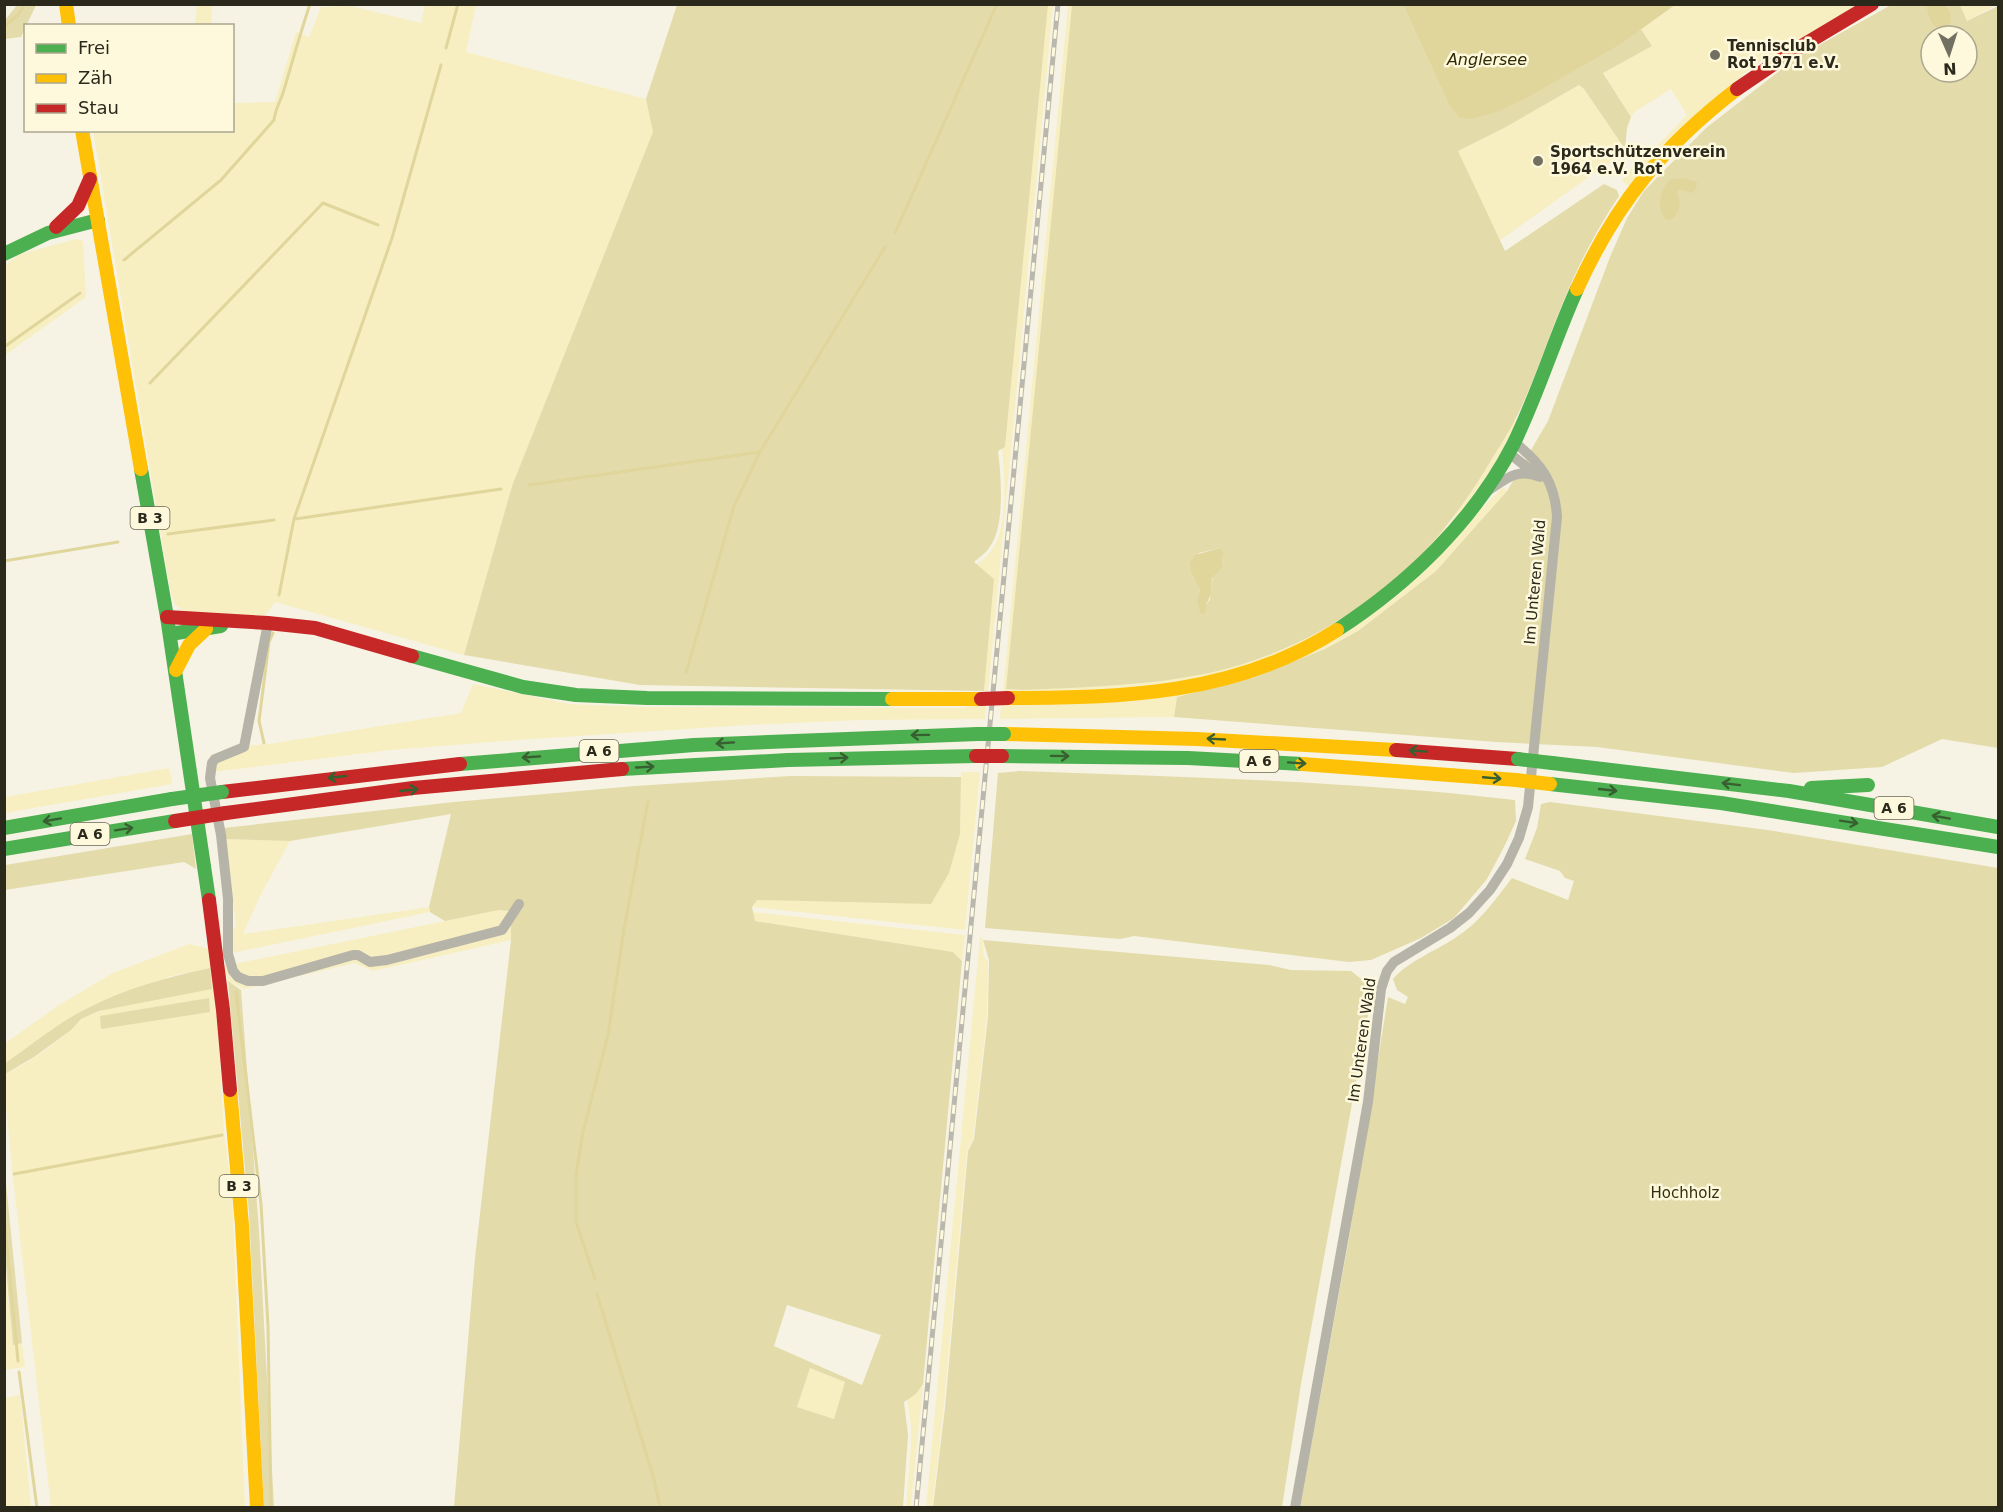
<svg xmlns="http://www.w3.org/2000/svg" width="2003" height="1512" font-family="'DejaVu Sans',sans-serif">
<style>
.green{fill:#f7efc2}
.forest{fill:#e4dbaa;fill-rule:evenodd}
.water{fill:#e0d59b}
.lines{fill:none;stroke-linecap:round;stroke-linejoin:round}
.stream{stroke:#e0d59b;stroke-width:3}
.street{stroke:#b6b4a8;stroke-width:10}
.fast{stroke:#4caf50;stroke-width:14}
.slow{stroke:#ffc107;stroke-width:14}
.jam{stroke:#c62828;stroke-width:14}
.rail-casing{stroke:#bab8ad;stroke-width:5}
.rail{stroke:#fef9dc;stroke-width:3;stroke-dasharray:9;stroke-linecap:butt}
.fast-bridge{stroke:#4caf50;stroke-width:14}
.slow-bridge{stroke:#ffc107;stroke-width:14}
.jam-bridge{stroke:#c62828;stroke-width:14}
.oneway{stroke:#385f30}
.poi-dot{fill:#727061;stroke:#fef9dc;stroke-width:2}
.labels{text-anchor:middle;stroke-width:5;stroke-linejoin:round;paint-order:stroke}
.shield{fill:#fef9dc;stroke:#6a6755;stroke-width:1.5}
.shield-label{font-size:14px;font-weight:bold;fill:#2b291b}
.poi-label{font-size:15px;font-weight:bold;fill:#2b291b;stroke:#fef9dc;text-anchor:start}
.street-label{font-size:15px;fill:#2b291b;stroke:#fef9dc}
.park-label{font-size:15px;fill:#352f0d;stroke:#fef9dc}
.water-label{font-size:16px;font-style:italic;fill:#302a07;stroke:#fef9dc}
</style>
<rect width="100%" height="100%" fill="#f6f3e4"/>
<g class="green">
<path d="M1858,4L1859,6L1754,65L1691,122L1629,186L1622,181L1628,172L1660,143L1687,115L1671,89L1636,111L1631,117L1603,72L1652,46L1641,29L1675,5Z"/>
<path d="M1998,4L1967,21L1960,5Z"/>
<path d="M197,5H212L211,25H195Z"/>
<path d="M425,5H476L466,52L646,99L654,132L512,486L464,655L275,602L264,617L186,612L175,605L170,589L93,131L232,130L233,103L275,102L296,32L309,37L321,7L351,6L421,23Z"/>
<path d="M1048,5H1053L988,692H984L994,579L976,565C982,560 989,555 993,548C1008,527 1005,474 1002,449L1005,447Z"/>
<path d="M1068,5H1072L1006,689L1023,690L1137,684L1247,663L1316,633L1348,616L1388,585L1420,555L1450,523L1476,484L1514,421L1517,423L1482,487L1454,525L1390,588L1317,636L1248,667L1175,684L1137,689L1021,693L1003,692Z"/>
<path d="M1579,85L1584,89L1628,153L1600,169L1499,241L1458,151L1504,128Z"/>
<path d="M76,239L83,241L86,297L5,355V265L21,254Z"/>
<path d="M1503,487L1507,491L1436,571L1358,631L1325,649L1252,678L1177,697L1174,717L1000,719L1001,705L1177,695L1355,626L1397,596L1431,565L1475,515Z"/>
<path d="M473,684L570,704L646,707L966,708L967,706L986,705L985,719L860,720L749,725L517,740L391,750L205,773L210,755L240,746L269,744L461,713Z"/>
<path d="M169,768L172,784L5,813V797Z"/>
<path d="M961,772H980L965,930L752,907L757,900L960,834Z"/>
<path d="M225,839L290,841L260,896L243,934L429,907L430,912L232,953L231,933L236,925Z"/>
<path d="M499,910H511V940L373,971L355,963L244,989L228,981L224,966Z"/>
<path d="M752,912L965,935L962,961L953,952L755,921Z"/>
<path d="M980,937H982L984,957L988,962L987,1017L973,1139L967,1151L943,1415L932,1507H926Z"/>
<path d="M189,944L210,949L217,1010L224,1131L232,1194L245,1507H51L12,1169L5,1095V1074C32,1062 60,1040 81,1019L210,968L171,976L83,1010L5,1064L4,1044L59,1005L113,973Z"/>
<path d="M4,1257L13,1344L22,1343L25,1367L5,1370Z"/>
<path d="M810,1368L845,1382L834,1419L797,1407Z"/>
<path d="M923,1384L911,1507L906,1508L911,1446V1425L907,1400L916,1394Z"/>
<path d="M20,1395L31,1507H5V1398Z"/>
</g>
<g class="forest">
<path d="M17,5H36L21,37L5,39V20Z"/>
<path d="M677,5H1048L1005,447L998,451C1001,474 1005,525 991,545C987,552 980,557 974,562L994,579L984,691L640,685L464,655L512,486L653,132L646,99Z"/>
<path d="M1072,5H1403L1448,103L1474,119C1510,108 1541,89 1573,70C1596,56 1619,44 1641,29L1652,46L1603,73L1631,117L1627,128L1625,149L1584,89L1579,85L1504,128L1458,151L1505,251L1604,184L1617,190L1619,196C1597,229 1579,263 1564,300C1547,340 1534,383 1514,422C1508,434 1500,445 1493,457C1480,479 1466,501 1450,521C1393,597 1301,653 1209,673C1148,686 1085,687 1023,690L1006,689ZM1220,548C1225,565 1223,563 1213,575L1210,599L1206,605L1197,599L1200,590L1191,573L1189,564L1199,553Z"/>
<path d="M1891,5H1960L1967,21L1998,6V748L1942,739L1882,767L1794,773L1597,747L1496,742L1174,717L1177,697L1252,678L1325,649L1358,631L1436,571L1507,491L1548,421L1610,257L1627,218L1644,191L1706,128L1796,58ZM1931,36H1967V72H1931Z"/>
<path d="M1020,771C1185,777 1351,781 1515,800L1516,821L1504,847L1487,879L1454,918L1421,938L1371,960L1349,962L1134,936L1120,939L985,928L998,773Z"/>
<path d="M791,776L961,777L960,834L949,873L931,904L757,900L752,907L755,921L953,952L962,961L923,1384L916,1394L904,1402L908,1435L903,1507H454L475,1258L511,940V911L499,910L445,921L430,912L429,907L451,814L290,841L225,839L224,828L454,802L635,786ZM787,1305L881,1335L862,1385L774,1346ZM810,1368L845,1382L834,1419L797,1407Z"/>
<path d="M1550,802L1768,830L1998,868V1507L1300,1508L1349,1238L1388,997L1405,1004L1408,997L1397,990L1393,979C1410,960 1434,952 1455,938C1479,923 1495,900 1512,878L1568,900L1574,881L1565,878L1560,871L1525,859L1537,828L1541,804Z"/>
<path d="M192,834L196,869L184,862L5,890V865Z"/>
<path d="M983,940L1269,965L1291,970L1351,971L1365,982L1371,999L1301,1384L1282,1507H933L945,1408L968,1151L974,1139L988,1017L989,960Z"/>
<path d="M210,968L212,989L99,1011L81,1019L71,1030L34,1057L5,1074L4,1064C29,1047 58,1023 84,1010C124,989 167,977 210,968Z"/>
<path d="M228,981L241,990L259,1231L274,1507H264L249,1213Z"/>
<path d="M209,998L210,1012L101,1029L100,1016Z"/>
<path d="M5,1173L22,1343L13,1345L5,1257Z"/>
</g>
<g class="water">
<path d="M1403,5H1675L1619,45L1528,97L1499,111L1474,119L1460,118L1448,103Z"/>
<path d="M1927,5H1945L1950,12L1951,23L1941,30C1931,27 1927,14 1927,5Z"/>
<path d="M1684,178L1697,182L1696,189L1692,193L1679,189L1677,191L1680,206L1674,218L1669,220L1664,218C1657,203 1660,192 1669,180Z"/>
<path d="M1220,548L1223,553L1222,567L1212,578L1211,594L1206,605L1205,613L1203,614L1200,612L1197,599L1200,590L1191,573L1189,564L1195,555Z"/>
</g>
<g class="lines">
<g class="stream">
<path d="M4,27L18,15L25,4"/>
<path d="M446,48L458,4"/>
<path d="M895,233L997,4"/>
<path d="M124,260L221,180L274,120C275,110 280,102 283,93C292,63 300,34 310,4"/>
<path d="M4,347L80,293"/>
<path d="M150,383L323,203L378,225"/>
<path d="M529,485L760,452"/>
<path d="M295,519L501,489"/>
<path d="M168,534L274,520"/>
<path d="M4,561L118,542"/>
<path d="M279,595L294,519L392,238L441,65"/>
<path d="M686,673L734,506L760,452L885,247"/>
<path d="M264,743L259,721L269,642L273,633"/>
<path d="M236,991L261,1204L268,1326L271,1508"/>
<path d="M14,1174L222,1135"/>
<path d="M4,1216L18,1361"/>
<path d="M595,1279L576,1222V1175L583,1132L608,1035L624,929L648,801"/>
<path d="M597,1294L654,1479L660,1508"/>
<path d="M19,1372L37,1508"/>
</g>
<g class="street">
<path d="M1509,453L1534,473"/>
<path d="M1486,492C1505,480 1516,467 1540,477"/>
<path d="M268,623L244,747L215,759L212,763L210,778L221,835L228,899V954L233,971L238,977L248,981H263L353,955H358L370,962L387,960L502,930L519,904"/>
<path d="M1295,1508L1368,1102L1381,989L1387,971L1394,962L1450,928L1469,913L1490,890L1507,864L1519,838L1528,807L1557,517C1555,482 1541,463 1514,442"/>
</g>
<g class="fast">
<path d="M4,254L48,233L98,220"/>
<path d="M141,469L167,617L209,900"/>
<path d="M1337,630C1408,584 1474,521 1513,445C1538,394 1554,340 1577,289"/>
<path d="M170,634L221,626"/>
<path d="M412,656L523,687L576,695L647,698L892,699"/>
<path d="M1002,756L1188,758L1302,764"/>
<path d="M1552,763L1789,791L1998,827"/>
<path d="M460,764L694,745L978,734"/>
<path d="M622,769L788,760L976,756"/>
<path d="M1550,784L1721,803L1998,847"/>
<path d="M1811,788L1868,785"/>
<path d="M4,828L172,799"/>
<path d="M4,849L175,821"/>
</g>
<g class="slow">
<path d="M66,4L69,26"/>
<path d="M82,130L141,469"/>
<path d="M1577,289C1616,203 1663,146 1737,89"/>
<path d="M176,670L189,645L206,629"/>
<path d="M1008,698C1123,698 1236,695 1337,630"/>
<path d="M892,699H981"/>
<path d="M1004,734L1197,739L1396,750"/>
<path d="M1302,764L1516,780"/>
<path d="M230,1090L242,1225L257,1508"/>
</g>
<g class="jam">
<path d="M1737,89L1790,53L1872,4"/>
<path d="M56,227L78,206L90,179"/>
<path d="M167,617L268,623L315,628L412,656"/>
<path d="M1396,750L1518,759"/>
<path d="M222,792L460,764"/>
<path d="M226,813L413,788L622,769"/>
<path d="M209,900L223,1010L230,1090"/>
</g>
<g class="rail-casing">
<path id="rail" d="M916,1508L1058,4"/>
</g>
<use href="#rail" class="rail"/>
<g class="fast-bridge">
<path d="M978,734H1004"/>
<path d="M1518,759L1552,763"/>
<path d="M172,799L222,792"/>
</g>
<path class="slow-bridge" d="M1516,780L1550,784"/>
<g class="jam-bridge">
<path d="M981,699L1008,698"/>
<path d="M976,756H1002"/>
<path d="M175,821L226,813"/>
</g>
</g>
<defs><path id="oneway-shaft" d="M-6 0H5M1.5-3L5.5 0L1.5 3" fill="none" stroke-width="1.6" stroke-linecap="round" stroke-linejoin="round" transform="scale(1.5)"/></defs>
<g class="oneway">
<use href="#oneway-shaft" transform="translate(920 735) rotate(179)"/>
<use href="#oneway-shaft" transform="translate(1216 739) rotate(-177)"/>
<use href="#oneway-shaft" transform="translate(725 743) rotate(176)"/>
<use href="#oneway-shaft" transform="translate(1418 751) rotate(-176)"/>
<use href="#oneway-shaft" transform="translate(1060 756) rotate(1)"/>
<use href="#oneway-shaft" transform="translate(531 757) rotate(176)"/>
<use href="#oneway-shaft" transform="translate(839 758) rotate(-3)"/>
<use href="#oneway-shaft" transform="translate(1297 763) rotate(4)"/>
<use href="#oneway-shaft" transform="translate(645 767) rotate(-3)"/>
<use href="#oneway-shaft" transform="translate(337 777) rotate(174)"/>
<use href="#oneway-shaft" transform="translate(1492 778) rotate(5)"/>
<use href="#oneway-shaft" transform="translate(1731 784) rotate(-173)"/>
<use href="#oneway-shaft" transform="translate(409 790) rotate(-6)"/>
<use href="#oneway-shaft" transform="translate(1608 790) rotate(6)"/>
<use href="#oneway-shaft" transform="translate(1941 817) rotate(-170)"/>
<use href="#oneway-shaft" transform="translate(52 820) rotate(170)"/>
<use href="#oneway-shaft" transform="translate(1849 822) rotate(9)"/>
<use href="#oneway-shaft" transform="translate(124 829) rotate(-9)"/>
</g>
<g class="poi-dot">
<circle cx="1715" cy="55" r="6"/>
<circle cx="1538" cy="161" r="6"/>
</g>
<g class="labels">
<g class="shield">
<rect x="130.5" y="507" width="39" height="22" rx="4.5"/>
<rect x="579.5" y="740" width="39" height="22" rx="4.5"/>
<rect x="1239.5" y="750" width="39" height="22" rx="4.5"/>
<rect x="1874.5" y="797" width="39" height="22" rx="4.5"/>
<rect x="70.5" y="823" width="39" height="22" rx="4.5"/>
<rect x="219.5" y="1175" width="39" height="22" rx="4.5"/>
</g>
<g class="shield-label">
<text x="150" y="523">B 3</text>
<text x="599" y="756">A 6</text>
<text x="1259" y="766">A 6</text>
<text x="1894" y="813">A 6</text>
<text x="90" y="839">A 6</text>
<text x="239" y="1191">B 3</text>
</g>
<g class="poi-label">
<text x="1727" y="51">Tennisclub<tspan x="1727" dy="17">Rot 1971 e.V.</tspan></text>
<text x="1550" y="157">Sportschützenverein<tspan x="1550" dy="17">1964 e.V. Rot</tspan></text>
</g>
<g class="street-label">
<text transform="translate(1535 582) rotate(-85)" y="5">Im Unteren Wald</text>
<text transform="translate(1362 1040) rotate(-82)" y="5">Im Unteren Wald</text>
</g>
<g class="park-label">
<text x="1685" y="1198">Hochholz</text>
</g>
<g class="water-label">
<text x="1487" y="65">Anglersee</text>
</g>
</g>
<rect width="2003" height="1512" fill="none" stroke="#2b291b" stroke-width="12"/>
<rect x="24" y="24" width="210" height="108" fill="#fef9dc" stroke="#aaa68f" stroke-width="1.5"/>
<rect x="36" y="44" width="30" height="9" fill="#4caf50" stroke="#aaa68f" stroke-width="1.5"/>
<text x="78" y="54" font-size="18" fill="#2b291b">Frei</text>
<rect x="36" y="74" width="30" height="9" fill="#ffc107" stroke="#aaa68f" stroke-width="1.5"/>
<text x="78" y="84" font-size="18" fill="#2b291b">Zäh</text>
<rect x="36" y="104" width="30" height="9" fill="#c62828" stroke="#aaa68f" stroke-width="1.5"/>
<text x="78" y="114" font-size="18" fill="#2b291b">Stau</text>
<g transform="translate(1949 54) rotate(177)"><circle r="28" fill="#fef9dc" stroke="#aaa68f" stroke-width="1.5"/>
<path d="M0-4.5L10 22L0 15L-10 22Z" fill="#727061"/>
<text y="-9" font-size="16" font-weight="bold" text-anchor="middle" fill="#2b291b">N</text>
</g>
</svg>
